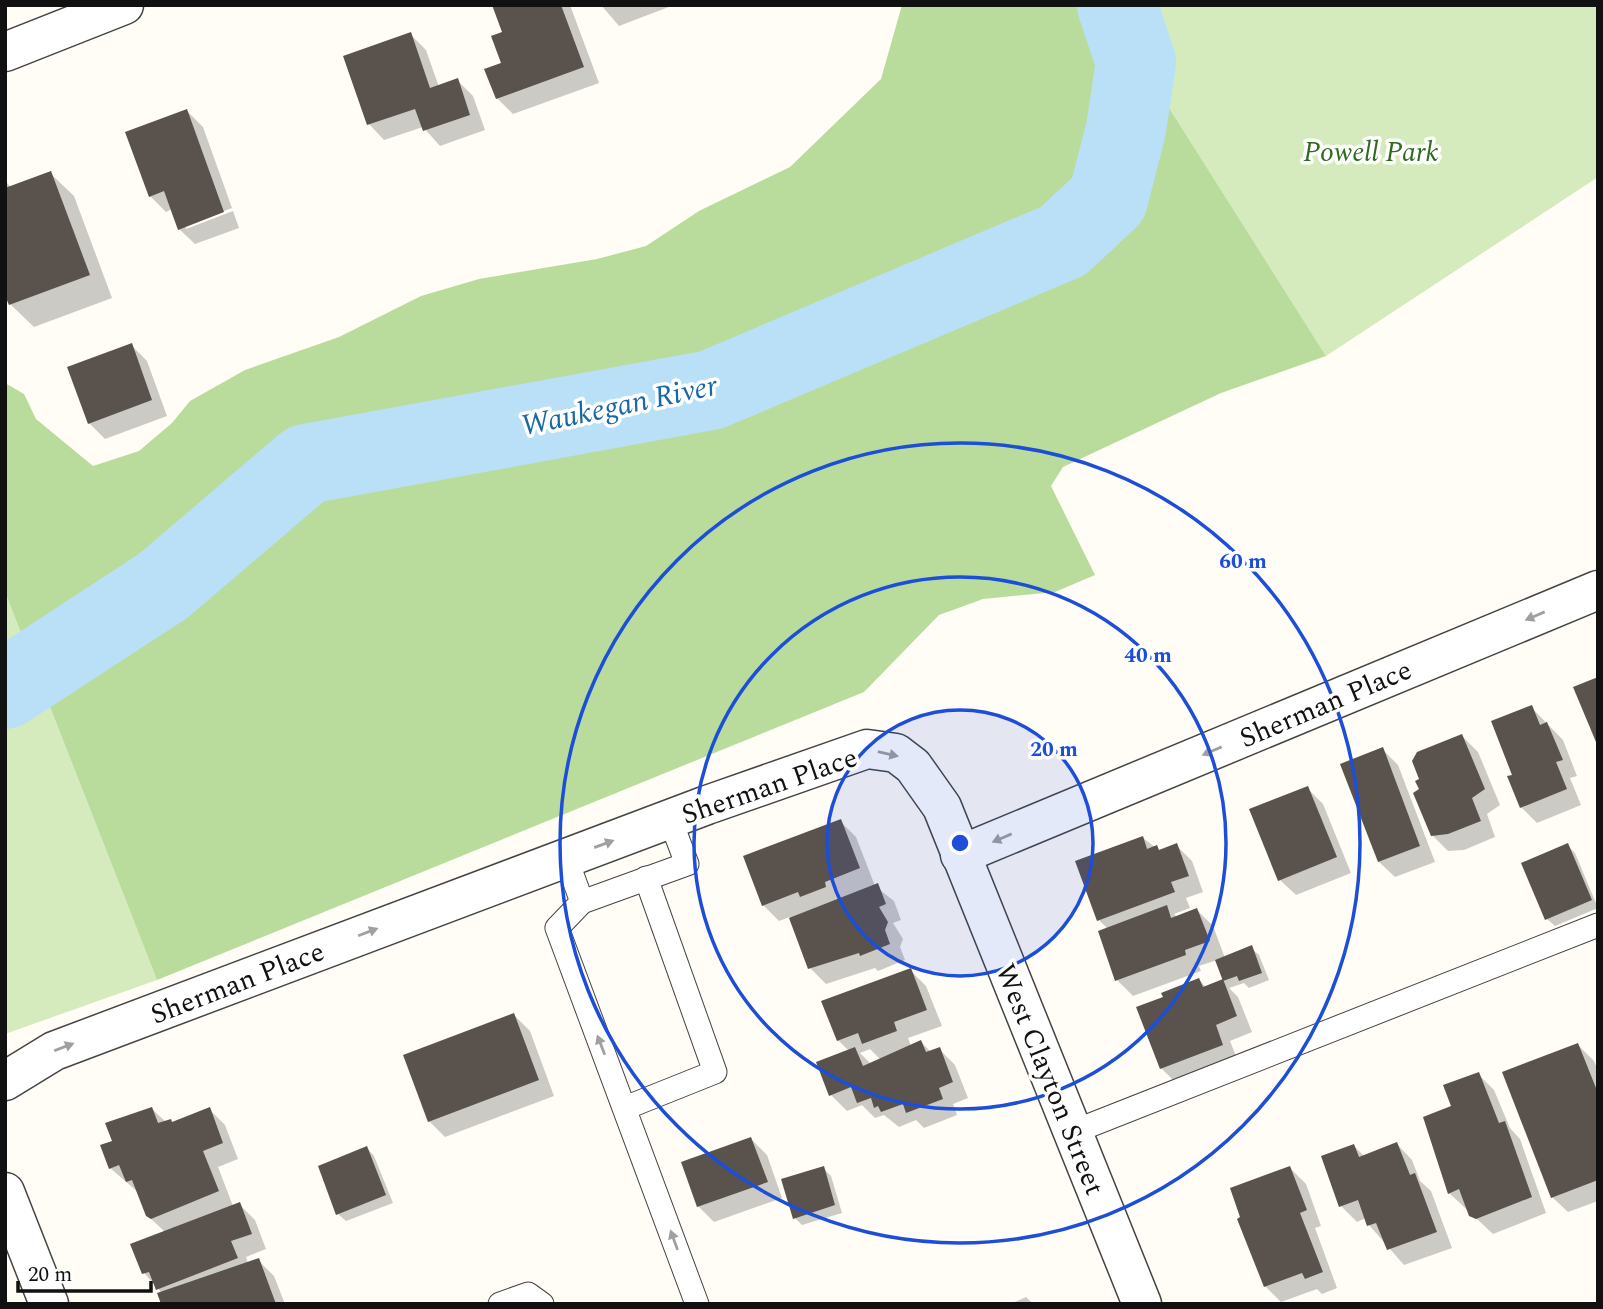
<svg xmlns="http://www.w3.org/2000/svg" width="1603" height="1309" font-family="Spectral,serif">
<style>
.green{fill:#d5ebbd}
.forest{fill:#b9dc9c}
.shadow{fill:#0003;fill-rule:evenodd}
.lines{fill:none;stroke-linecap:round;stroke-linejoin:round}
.river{stroke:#b9e0f7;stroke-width:80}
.building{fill:#5a524d}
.lane-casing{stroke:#444;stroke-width:25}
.street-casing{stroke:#444;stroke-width:41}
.lane{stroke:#fff;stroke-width:23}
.street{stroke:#fff;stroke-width:38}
.oneway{fill:#a0a0a0}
.ring{fill:none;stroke:#1d4ed8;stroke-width:3.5}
.labels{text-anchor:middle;stroke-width:7;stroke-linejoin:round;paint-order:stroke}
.park-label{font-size:28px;font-style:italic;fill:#2f6b1f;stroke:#fff}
.street-label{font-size:28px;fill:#111;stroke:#fff}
.water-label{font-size:30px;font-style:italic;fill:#1768a6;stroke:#fff}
.centre{fill:#1d4ed8;stroke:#fff;stroke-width:3.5}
.ring-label{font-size:21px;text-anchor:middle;font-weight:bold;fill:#1d4ed8;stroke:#fff;stroke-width:7;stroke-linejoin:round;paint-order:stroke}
</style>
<rect width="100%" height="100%" fill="#fffdf5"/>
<g class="green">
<path d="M1104,5H1598V177L1326,356Z"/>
<path d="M5,592L157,980L5,1034Z"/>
</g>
<path class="forest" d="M902,5H1104L1326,356L1221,393L1063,467L1051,486L1095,575L1055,592L983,599L939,615L864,692L157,980L5,592V383L24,394L36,419L93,466L139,451L172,423L190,401L245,370L339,337L421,296L479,279L597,259L646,246L699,211L790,167L881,79Z"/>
<g class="shadow">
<path d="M494,5H570L599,83L513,114L497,98L504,33Z"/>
<path d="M601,5H674L619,26Z"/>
<path d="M410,34L426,50L439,87L457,80L473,96L485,130L440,146L423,127L384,140L369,124Z"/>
<path d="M187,111L203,127L232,208L186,225V229L233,211L239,228L195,244L179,229L172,209L166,212L150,196Z"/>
<path d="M50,173L74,196L112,298L34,327L10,304L5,291V181L11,187Z"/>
<path d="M131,345L147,361L167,416L105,439L89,423Z"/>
<path d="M1531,707L1563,740L1577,776L1570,778L1581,805L1537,823L1521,807L1514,776Z"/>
<path d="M1462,736L1478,752L1500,805L1487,814L1495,837L1464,850L1448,851L1432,835L1422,780Z"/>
<path d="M1382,749L1398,765L1435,862L1395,877L1379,862Z"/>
<path d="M1307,788L1323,804L1351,873L1296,895L1280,880Z"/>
<path d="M840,821L856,837L875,886L894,901L901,920L893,923L903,939L900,947L905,960L878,971L875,968L826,984L810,968L790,917L779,921L763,905Z"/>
<path d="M1143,838L1160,851L1176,845L1192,861L1203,892L1186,898L1190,908L1174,914L1177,917L1197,910L1213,926L1225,958L1251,948L1259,955L1269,980L1249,988L1244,983L1229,988L1238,997L1252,1032L1230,1041L1238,1061L1177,1084L1161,1068L1165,998L1199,980L1206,987L1225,980L1217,960L1199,966L1201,971L1133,996L1117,980L1108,929L1099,920Z"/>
<path d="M1567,845L1575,853L1598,908L1555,926L1547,919Z"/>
<path d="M910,970L926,986L942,1026L908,1038L911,1046L921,1042L931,1052L939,1049L955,1065L968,1098L953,1104L957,1115L924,1128L916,1120L899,1127L884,1115L875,1118L862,1105L847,1111L831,1095L849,1051L838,1040ZM870,1049L881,1060L871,1064L860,1053Z"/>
<path d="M514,1015L530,1031L554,1096L445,1137L429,1121Z"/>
<path d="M1578,1045L1594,1061L1598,1071V1201L1568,1212L1552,1197Z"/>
<path d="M1478,1074L1494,1090L1510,1128L1520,1139L1546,1213L1493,1234L1449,1193L1454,1107Z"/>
<path d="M152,1109L166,1122L173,1123L209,1109L225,1125L238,1159L218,1167L233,1206L239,1204L255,1220L266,1249L246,1257L248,1263L258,1260L274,1276L285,1304H163L162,1293L144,1273L165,1232L147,1215L139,1193L110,1168L114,1142Z"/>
<path d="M751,1139L767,1155L782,1198L714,1222L698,1206Z"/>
<path d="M1397,1144L1412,1160L1420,1181L1431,1191L1452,1248L1404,1265L1369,1225L1366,1218L1357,1222L1341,1206L1354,1146L1364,1156Z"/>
<path d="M367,1148L374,1156L393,1203L346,1221L338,1214Z"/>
<path d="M823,1168L831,1176L842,1213L802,1225L795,1218Z"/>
<path d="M1290,1168L1306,1184L1321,1226L1315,1228L1337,1288L1322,1294L1317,1289L1281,1302L1265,1286Z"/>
<path d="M1026,1297L1033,1304H1010Z"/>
</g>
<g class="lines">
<path class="river" d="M5,689L163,586L306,464L711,390L1063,241L1108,199L1126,129L1136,62L1117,5"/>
</g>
<g class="building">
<path d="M492,5H561L584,67L496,99L484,69L501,63L491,36L502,32Z"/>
<path d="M411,32L430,88L458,78L470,115L423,131L415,109L367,125L343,56Z"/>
<path d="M187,109L224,212L178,230L164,191L149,197L125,132Z"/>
<path d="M51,171L90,275L9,305L5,296V188Z"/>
<path d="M132,343L152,400L88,424L67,367Z"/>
<path d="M1598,677V741L1596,742L1573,687Z"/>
<path d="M1532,705L1540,725L1547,722L1563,760L1556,762L1567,789L1520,808L1507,776L1512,775L1491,721Z"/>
<path d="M1462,734L1485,789L1472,798L1481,821L1448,834L1431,836L1413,793L1419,789L1415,781L1419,779L1412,761L1417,752Z"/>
<path d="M1383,747L1420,846L1378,862L1340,764Z"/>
<path d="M1308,786L1337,857L1278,881L1249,809Z"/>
<path d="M841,819L860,868L825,882L826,887L800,897L798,892L762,906L743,856Z"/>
<path d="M1143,836L1147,849L1157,845L1159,850L1177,843L1189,876L1171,882L1175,892L1097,921L1075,861Z"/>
<path d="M1568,843L1592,900L1545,920L1521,863Z"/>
<path d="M878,883L886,904L879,907L888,922L885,930L890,944L860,956L859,953L808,969L789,918Z"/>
<path d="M1167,905L1171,918L1197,908L1210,941L1185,950L1186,955L1115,981L1098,931Z"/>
<path d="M1252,945L1262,973L1239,981L1237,976L1223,981L1215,960Z"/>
<path d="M911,968L927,1010L894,1022L897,1031L862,1044L858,1033L837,1041L821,1001Z"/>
<path d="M1199,978L1203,987L1223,979L1237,1016L1216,1025L1223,1045L1160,1069L1136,1007L1163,997L1161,993Z"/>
<path d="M514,1013L539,1080L428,1122L403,1055Z"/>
<path d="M921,1040L926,1052L940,1047L953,1082L939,1088L943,1099L906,1113L903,1104L881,1112L878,1106L874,1108L871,1098L857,1103L851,1087L829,1096L816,1062L855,1047L863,1066Z"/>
<path d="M1578,1043L1598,1093V1180L1551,1198L1502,1072Z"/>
<path d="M1479,1072L1499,1123L1505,1121L1532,1197L1476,1219L1469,1216L1459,1189L1448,1194L1423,1117L1451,1106L1443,1085Z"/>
<path d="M152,1107L158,1123L171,1119L172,1122L210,1107L223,1143L203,1151L219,1191L151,1219L146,1216L132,1180L126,1182L119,1165L109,1169L100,1145L112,1141L105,1123Z"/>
<path d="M751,1137L768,1182L697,1207L681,1162Z"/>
<path d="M1397,1142L1410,1175L1415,1173L1437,1232L1387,1250L1376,1223L1367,1226L1358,1200L1339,1207L1321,1156L1354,1144L1359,1157Z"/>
<path d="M367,1146L386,1195L336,1215L318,1166Z"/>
<path d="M824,1166L835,1205L793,1219L781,1179Z"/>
<path d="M1290,1166L1307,1210L1300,1213L1323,1272L1305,1279L1302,1273L1264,1287L1237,1219L1240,1217L1230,1188Z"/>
<path d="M240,1202L252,1234L231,1241L238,1258L156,1290L149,1272L142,1274L130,1244Z"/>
<path d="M259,1258L276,1304H161L157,1293Z"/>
</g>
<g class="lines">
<g class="lane-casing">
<g id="lane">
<path d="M670,819L687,864L582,902L557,928L697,1304"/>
<path d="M566,858L582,902"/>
<path d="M625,1108L715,1072L646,878"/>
<path d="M1073,1132L1598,925"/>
<path d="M500,1304L528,1294L542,1304"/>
</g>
</g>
<g class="street-casing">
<g id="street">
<path d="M5,52L124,5"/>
<path d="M960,855L1598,590"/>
<path d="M5,1081L54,1051L707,805L867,749L896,753L913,766L942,807L1142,1304"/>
<path d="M5,1192L49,1304"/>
</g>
</g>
<use href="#lane" class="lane"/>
<use href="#street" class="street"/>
</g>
<defs><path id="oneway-solid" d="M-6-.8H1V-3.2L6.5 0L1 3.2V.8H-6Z" transform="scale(1.75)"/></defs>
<g class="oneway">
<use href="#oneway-solid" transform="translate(1535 616) rotate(157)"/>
<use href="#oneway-solid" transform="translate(1212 751) rotate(157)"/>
<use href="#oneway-solid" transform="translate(888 754) rotate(13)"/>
<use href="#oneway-solid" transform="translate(1002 838) rotate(157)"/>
<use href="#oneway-solid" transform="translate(604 844) rotate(-20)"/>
<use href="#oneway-solid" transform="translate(368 932) rotate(-21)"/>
<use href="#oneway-solid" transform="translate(601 1045) rotate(-111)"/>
<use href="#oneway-solid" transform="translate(64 1047) rotate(-21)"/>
<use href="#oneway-solid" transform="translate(674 1240) rotate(-110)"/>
</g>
<circle cx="960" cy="843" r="133" fill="#1d4ed8" fill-opacity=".12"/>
<g class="ring">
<circle cx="960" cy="843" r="133"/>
<circle cx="960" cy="843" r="266"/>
<circle cx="960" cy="843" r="400"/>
</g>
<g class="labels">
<g class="park-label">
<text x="1371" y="161">Powell Park</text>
</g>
<g class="street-label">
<text transform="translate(1325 703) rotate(-23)" y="10">Sherman Place</text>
<text transform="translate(769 785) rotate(-19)" y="10">Sherman Place</text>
<text transform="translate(237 982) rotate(-21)" y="10">Sherman Place</text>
<text transform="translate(1051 1079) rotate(68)" y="10">West Clayton Street</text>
</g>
<g class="water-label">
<text transform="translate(619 405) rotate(-12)" y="10">Waukegan River</text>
</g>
</g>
<circle cx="960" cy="843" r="10" class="centre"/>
<g class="ring-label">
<text x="1243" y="568">60 m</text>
<text x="1148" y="662">40 m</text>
<text x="1054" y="756">20 m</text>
</g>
<rect width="1603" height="1309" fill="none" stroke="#111111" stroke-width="14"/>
<path d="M18 1281v10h133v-10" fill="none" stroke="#111111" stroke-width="3.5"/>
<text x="28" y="1281" font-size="21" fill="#111111" stroke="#ffffff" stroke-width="5" paint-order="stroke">20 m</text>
</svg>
